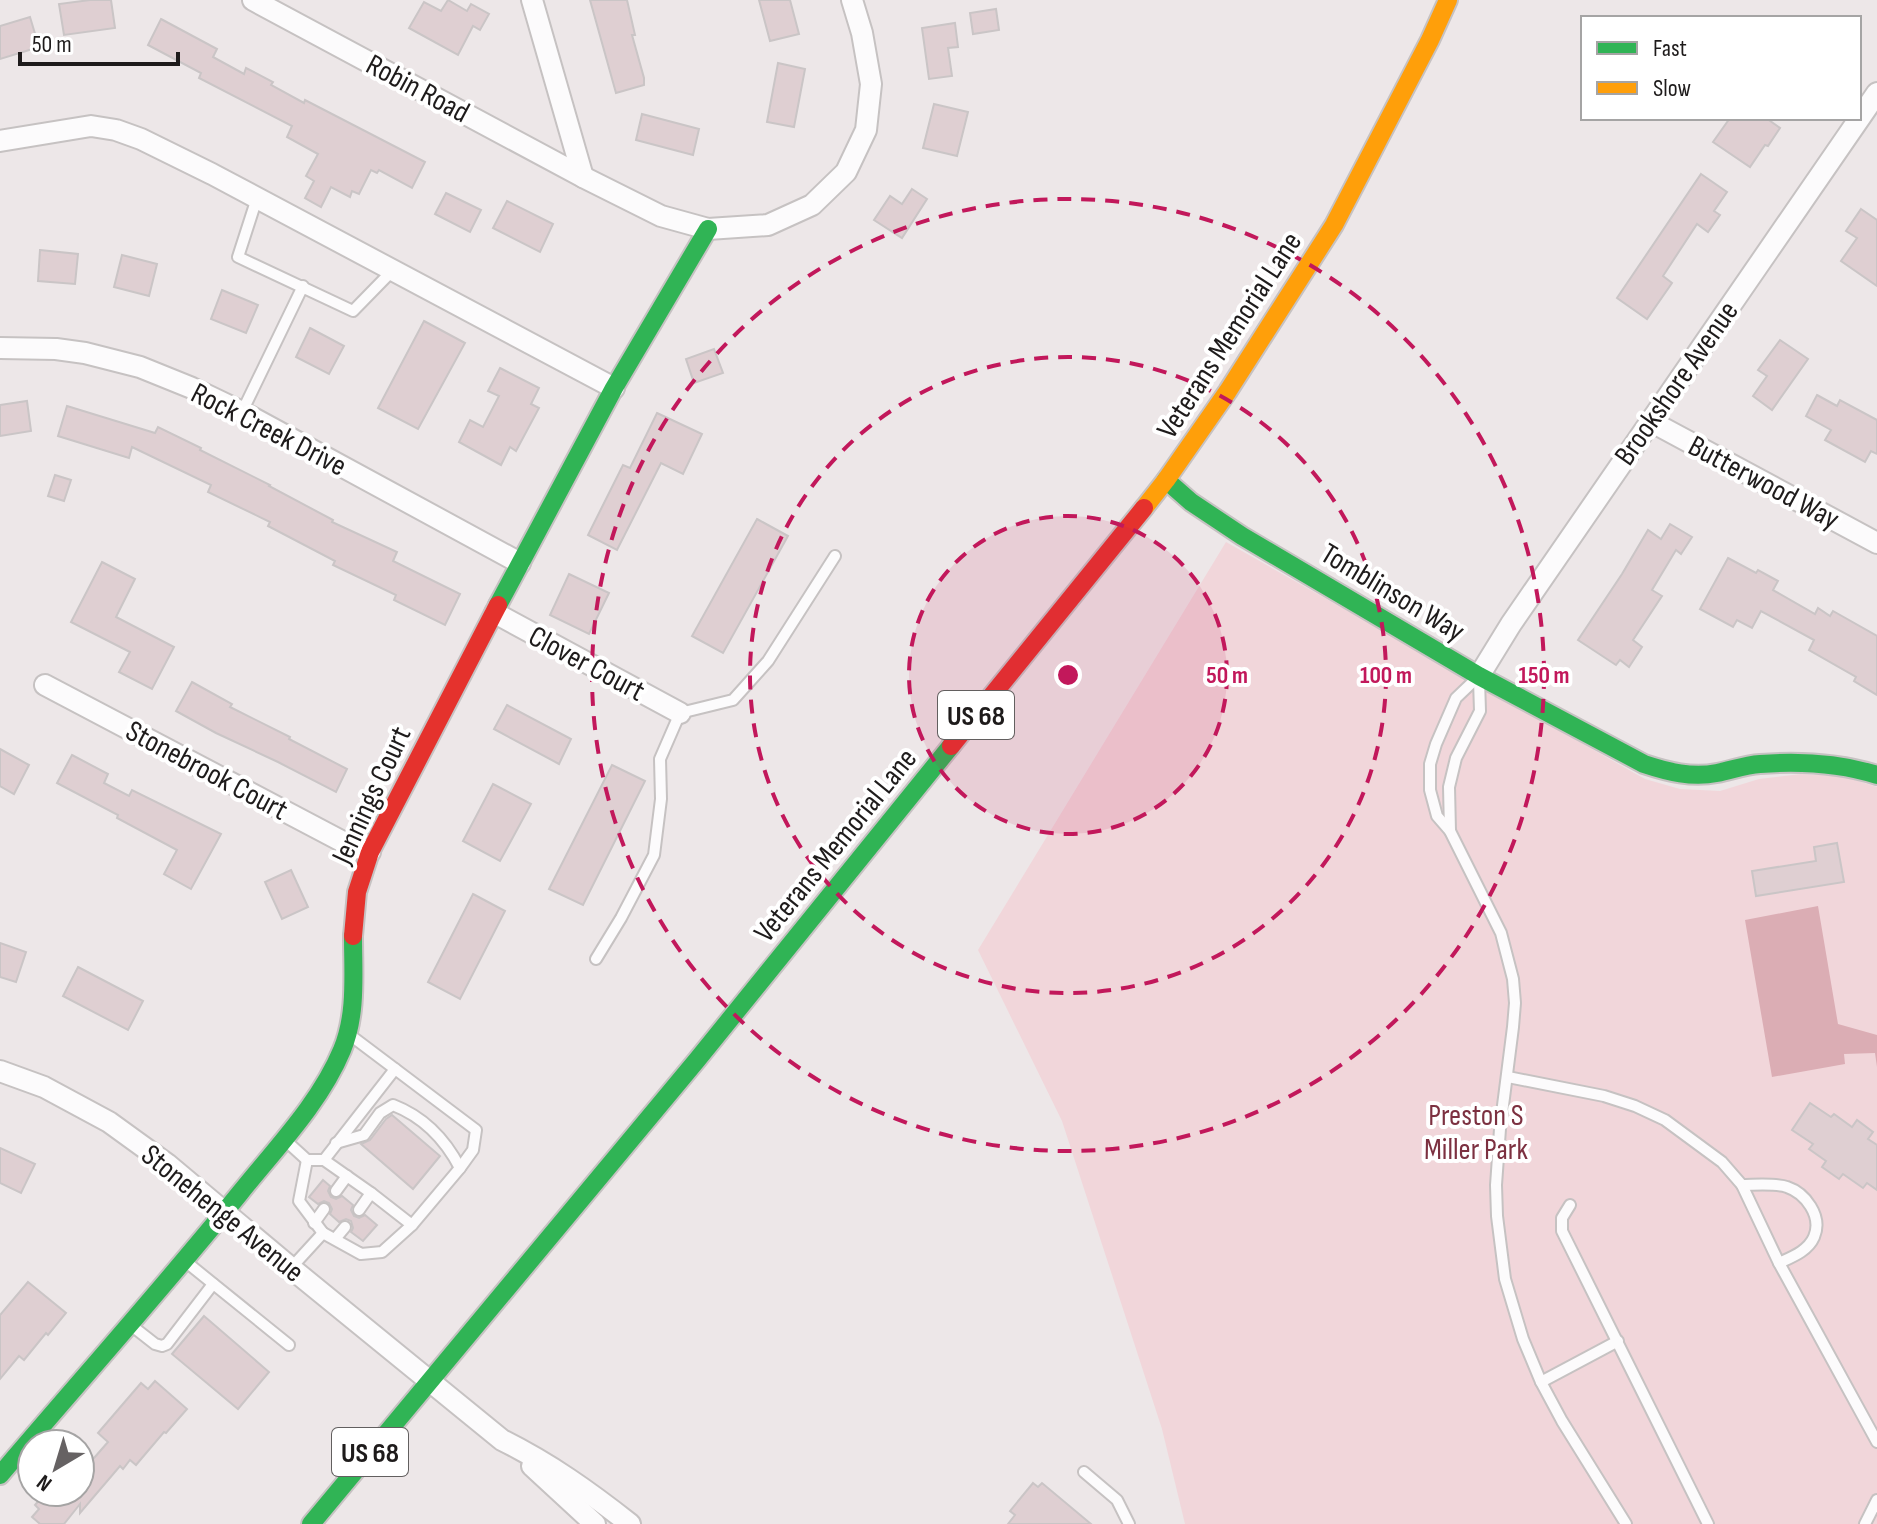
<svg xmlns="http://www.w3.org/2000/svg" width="1877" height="1524" font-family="'Sofia Sans Condensed',sans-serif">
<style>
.green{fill:#f1d6da}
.water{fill:#dbadb4}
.building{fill:#dfcfd2;stroke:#cac5c6;stroke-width:2}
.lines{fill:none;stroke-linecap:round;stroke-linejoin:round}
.lane-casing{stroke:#c6c2c2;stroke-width:14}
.street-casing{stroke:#c6c2c2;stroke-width:24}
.fast-casing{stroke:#c6c2c2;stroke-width:22}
.slow-casing{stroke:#c6c2c2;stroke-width:22}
.jam-casing{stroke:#c6c2c2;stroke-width:22}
.lane{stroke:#fcfbfc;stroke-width:10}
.street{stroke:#fcfbfc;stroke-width:20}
.fast{stroke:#30b455;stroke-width:18}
.slow{stroke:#ff9f0a;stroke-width:18}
.jam{stroke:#e5322d;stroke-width:18}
.ring{fill:none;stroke:#c2185b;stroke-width:4;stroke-dasharray:14 10}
.labels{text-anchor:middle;stroke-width:8;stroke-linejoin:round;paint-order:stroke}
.shield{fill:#fff;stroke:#625f5f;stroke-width:2}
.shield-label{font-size:28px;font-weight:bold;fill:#1e1b1b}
.street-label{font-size:30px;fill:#1e1b1b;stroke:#fff}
.park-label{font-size:30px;fill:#7c3040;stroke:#fff}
.centre{fill:#c2185b;stroke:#fff;stroke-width:4}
.ring-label{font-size:24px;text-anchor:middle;font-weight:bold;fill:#c2185b;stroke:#fff;stroke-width:8;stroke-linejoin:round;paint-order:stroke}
</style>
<rect width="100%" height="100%" fill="#ede7e8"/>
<path class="green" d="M1226,542L1645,779L1680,789L1720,791L1759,779L1801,774L1842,776L1877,787V1524H1185L1162,1429L1062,1121L978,950Z"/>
<path class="water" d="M1818,906L1838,1024L1877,1035V1067L1875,1053L1844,1054L1845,1064L1772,1077L1745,920Z"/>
<g class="building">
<path d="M90,0H111L115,28L64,35L59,4Z"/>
<path d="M448,0L467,11L471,4L489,14L480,30L473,26L458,55L409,28L424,2L441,11Z"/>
<path d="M590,0H627L635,35H632L644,78V85L616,93Z"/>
<path d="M759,0H790L799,34L770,41Z"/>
<path d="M996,9L999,30L973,34L970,13Z"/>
<path d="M30,17L39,47L0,59V26Z"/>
<path d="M161,19L217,49L213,57L244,74L246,68L273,82L271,85L304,103L305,100L425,162L412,188L379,170L377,173L371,170L359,194L352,191L350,197L331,187L321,207L305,198L314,181L306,176L318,154L287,137L292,126L199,78L201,73L148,45Z"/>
<path d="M955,23L958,47L948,48L952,76L929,79L922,28Z"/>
<path d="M778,63L805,69L794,127L767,122Z"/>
<path d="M934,104L968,112L957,156L923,148Z"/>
<path d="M642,114L699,129L693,155L636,140Z"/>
<path d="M1730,118H1766L1780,128L1768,146L1765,145L1750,167L1713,142Z"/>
<path d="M1701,174L1727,192L1714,211L1720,215L1708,232L1697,224L1663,276L1672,283L1647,319L1617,298Z"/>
<path d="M912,189L927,199L902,238L874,220L890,196L902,204Z"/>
<path d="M446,193L481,210L470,232L435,214Z"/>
<path d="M507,201L553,224L540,252L493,228Z"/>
<path d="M1861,209L1877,220V286L1841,261L1857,238L1846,231Z"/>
<path d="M40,250L78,254L75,284L38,281Z"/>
<path d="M122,255L157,264L149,296L114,287Z"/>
<path d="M222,290L258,305L246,333L211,319Z"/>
<path d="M424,321L465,343L418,429L378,408Z"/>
<path d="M310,328L344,346L329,374L296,357Z"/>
<path d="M1780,340L1808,359L1772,410L1753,396L1767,376L1758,370Z"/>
<path d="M714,349L723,373L694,383L686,359Z"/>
<path d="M500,368L539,388L531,404L539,408L516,451L510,447L501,465L459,442L470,420L483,427L499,396L488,391Z"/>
<path d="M1817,395L1837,406L1840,400L1877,420V454L1871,451L1865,462L1825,440L1831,430L1806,416Z"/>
<path d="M27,401L31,431L0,436V405Z"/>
<path d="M67,406L155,433L158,427L201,448L200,450L270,485L269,486L333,520L332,522L397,552L393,561L460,594L445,625L394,600L396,595L333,565L335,561L268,526L270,522L208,492L211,485L132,447L129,458L58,436Z"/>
<path d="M657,413L702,434L683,474L661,463L617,550L588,535L623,465L630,468Z"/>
<path d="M55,475L71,480L64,501L48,496Z"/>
<path d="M757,519L788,536L723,653L692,636Z"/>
<path d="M1670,524L1692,537L1681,554L1676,550L1652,590L1662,596L1633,640L1642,647L1629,667L1620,660L1616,665L1578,640L1622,574L1648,530L1661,539Z"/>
<path d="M1728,558L1756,573L1758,570L1778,581L1773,590L1815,614L1818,608L1830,616L1833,611L1877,636V695L1854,681L1856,677L1809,650L1814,640L1761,611L1752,628L1737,620L1733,627L1700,609Z"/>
<path d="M102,562L135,579L116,617L174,647L152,689L119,672L130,652L71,622Z"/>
<path d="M569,574L609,593L589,634L550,615Z"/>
<path d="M192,682L232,704L230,707L290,737L289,739L347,769L336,792L278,762L216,733L176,711Z"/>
<path d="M507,705L571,739L559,764L494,729Z"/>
<path d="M0,749L29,765L14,794L0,786Z"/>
<path d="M72,755L108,774L104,783L129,796L132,790L221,834L191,889L164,874L177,850L117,818L118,815L57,783Z"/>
<path d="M612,765L645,781L583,905L549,889Z"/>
<path d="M493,784L531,804L500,861L463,841Z"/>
<path d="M1837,843L1844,882L1756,896L1752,871L1816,861L1814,847Z"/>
<path d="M291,870L308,907L282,919L265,882Z"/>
<path d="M473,894L505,911L460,999L428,982Z"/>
<path d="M0,943L26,952L16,982L0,977Z"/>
<path d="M78,967L143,1001L128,1030L63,996Z"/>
<path d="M1810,1103L1831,1117L1834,1114L1852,1127L1857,1120L1873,1132L1868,1139L1877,1145V1190L1867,1183L1863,1188L1843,1174L1839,1179L1822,1167L1826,1161L1809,1149L1813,1144L1792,1130Z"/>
<path d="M392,1115L440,1156L413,1189L361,1144L370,1140L386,1119Z"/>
<path d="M0,1148L35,1164L21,1193L0,1183Z"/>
<path d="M323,1180L330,1186L328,1191L331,1197L336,1199L342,1196L353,1205L351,1210L354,1216L359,1218L365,1215L377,1225L363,1241L351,1232L353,1228L351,1221L346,1219L339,1222L330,1214L332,1209L329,1203L324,1201L318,1204L309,1197Z"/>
<path d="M28,1282L66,1313L48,1335L46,1333L24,1360L19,1356L0,1379V1315Z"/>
<path d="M204,1316L269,1372L238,1409L172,1354Z"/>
<path d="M155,1381L187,1409L166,1433L164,1432L136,1465L130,1460L123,1469L120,1466L80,1513V1504L64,1524H40L32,1517L39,1509L35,1505L46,1492H80V1474L108,1442L98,1433L141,1383L148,1389Z"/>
<path d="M1033,1483L1038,1487L1042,1483L1091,1524H1008L1015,1515L1010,1511Z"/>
</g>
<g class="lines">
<g class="lane-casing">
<g id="lane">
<path d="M257,198L238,257L353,311L393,270"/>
<path d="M242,412L303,286"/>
<path d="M1478,677L1456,698L1436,744L1430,764V790L1437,816L1450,831L1501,933L1513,979L1515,1003L1513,1027L1500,1129L1496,1185L1497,1216L1505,1279L1523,1339L1541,1382L1562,1421L1626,1524"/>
<path d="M1450,831L1449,787L1456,758L1480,711L1479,680"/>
<path d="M596,959L621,918L654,855L661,799L660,759L680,713L733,700L768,661L835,556"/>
<path d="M1508,1077L1604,1096L1635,1106L1665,1120L1722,1162L1742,1185L1779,1263L1877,1442"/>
<path d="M285,1140L307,1160H324L395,1069"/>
<path d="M336,1143L364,1135L380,1113L393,1105C424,1117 445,1139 460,1168"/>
<path d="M307,1160L299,1201L323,1233"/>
<path d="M324,1160L371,1193L412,1225"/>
<path d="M1742,1185C1754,1185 1776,1183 1787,1187C1805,1193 1823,1216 1814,1237C1808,1251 1792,1257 1779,1263"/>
<path d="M336,1191L347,1176"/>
<path d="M1570,1205L1562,1218V1231L1708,1524"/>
<path d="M359,1210L371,1193"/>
<path d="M314,1223L324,1209"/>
<path d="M335,1239L345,1227"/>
<path d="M185,1261L289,1345"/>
<path d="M291,1268L323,1233L361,1254L382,1252L412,1225L460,1168L473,1150L476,1130L350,1035"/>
<path d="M132,1326L155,1344L162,1346L167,1344L213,1284"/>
<path d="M1541,1382L1618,1341"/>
<path d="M1084,1472L1117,1500L1129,1524"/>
<path d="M1865,1524L1877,1500"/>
</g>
</g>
<g class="street-casing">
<g id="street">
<path d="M253,0L583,177L661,216L708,229L768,225L812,205L846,172L866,130L871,84L862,33L852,0"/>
<path d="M532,0L583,177"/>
<path d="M0,141L91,126L116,130L141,139L212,174L614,388"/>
<path d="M0,348L56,349L85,353L140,367L192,388L242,412L520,563"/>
<path d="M1650,421L1877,543"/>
<path d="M495,613L680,713"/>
<path d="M1479,676L1511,624L1877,93"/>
<path d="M45,685L347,844L370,852"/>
<path d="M0,1071L44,1087L109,1122L167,1164L291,1268L502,1440C550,1464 588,1491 630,1524"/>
<path d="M532,1466L595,1524"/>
</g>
</g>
<g class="fast-casing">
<g id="fast">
<path d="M1166,480L1191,502L1242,536L1479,676L1644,764C1668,772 1692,778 1717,773C1732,770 1745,765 1760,764C1800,761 1839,763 1877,775"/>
<path d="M498,605L614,388L708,229"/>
<path d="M0,1475C80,1381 162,1289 240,1193C276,1148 320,1103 342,1050C357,1014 353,974 353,936"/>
<path d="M311,1524L697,1060L951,746"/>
</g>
</g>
<g class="slow-casing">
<path id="slow" d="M1144,508L1166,480L1228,391L1334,225L1430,40L1448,0"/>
</g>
<g class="jam-casing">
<g id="jam">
<path d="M951,746L1144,508"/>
<path d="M353,936L357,892L370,852L498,605"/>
</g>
</g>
<use href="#lane" class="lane"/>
<use href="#street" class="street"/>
<use href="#fast" class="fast"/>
<use href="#slow" class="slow"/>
<use href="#jam" class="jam"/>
</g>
<circle cx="1068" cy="675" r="159" fill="#c2185b" fill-opacity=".12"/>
<g class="ring">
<circle cx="1068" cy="675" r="159"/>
<circle cx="1068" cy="675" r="318"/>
<circle cx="1068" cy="675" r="476"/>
</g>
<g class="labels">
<g class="shield">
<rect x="938" y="691" width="76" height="48" rx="6"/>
<rect x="332" y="1428" width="76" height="48" rx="6"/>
</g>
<g class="shield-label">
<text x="976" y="725">US 68</text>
<text x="370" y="1462">US 68</text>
</g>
<g class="street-label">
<text transform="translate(418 88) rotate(28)" y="10">Robin Road</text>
<text transform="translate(1229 335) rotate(-57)" y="10">Veterans Memorial Lane</text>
<text transform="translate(1676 383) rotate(-55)" y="10">Brookshore Avenue</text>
<text transform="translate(269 429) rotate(27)" y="10">Rock Creek Drive</text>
<text transform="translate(1764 482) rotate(28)" y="10">Butterwood Way</text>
<text transform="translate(1393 592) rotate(31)" y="10">Tomblinson Way</text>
<text transform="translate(587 663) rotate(28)" y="10">Clover Court</text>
<text transform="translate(207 770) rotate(28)" y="10">Stonebrook Court</text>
<text transform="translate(371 795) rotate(-65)" y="10">Jennings Court</text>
<text transform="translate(835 845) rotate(-51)" y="10">Veterans Memorial Lane</text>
<text transform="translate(223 1213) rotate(39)" y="10">Stonehenge Avenue</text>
</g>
<g class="park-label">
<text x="1476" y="1125">Preston S<tspan x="1476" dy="34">Miller Park</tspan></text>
</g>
</g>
<circle cx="1068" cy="675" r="12" class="centre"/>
<g class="ring-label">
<text x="1227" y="683">50 m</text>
<text x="1386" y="683">100 m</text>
<text x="1544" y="683">150 m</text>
</g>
<rect x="1581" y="16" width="280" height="104" fill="#ffffff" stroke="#a5a4a4" stroke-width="2"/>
<rect x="1597" y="42" width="40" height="12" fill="#30b455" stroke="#a5a4a4" stroke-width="2"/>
<text x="1653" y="56" font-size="24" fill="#1e1b1b">Fast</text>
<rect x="1597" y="82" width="40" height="12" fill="#ff9f0a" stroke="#a5a4a4" stroke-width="2"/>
<text x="1653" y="96" font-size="24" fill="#1e1b1b">Slow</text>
<g transform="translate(56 1468) rotate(218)"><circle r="38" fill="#ffffff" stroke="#a5a4a4" stroke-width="2"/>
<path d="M0-6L14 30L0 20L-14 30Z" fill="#666263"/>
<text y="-12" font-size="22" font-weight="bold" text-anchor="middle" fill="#1e1b1b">N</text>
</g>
<path d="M20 52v12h158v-12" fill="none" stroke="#1e1b1b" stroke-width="4"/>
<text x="32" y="52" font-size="24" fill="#1e1b1b" stroke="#ffffff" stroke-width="6" paint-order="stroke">50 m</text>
</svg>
